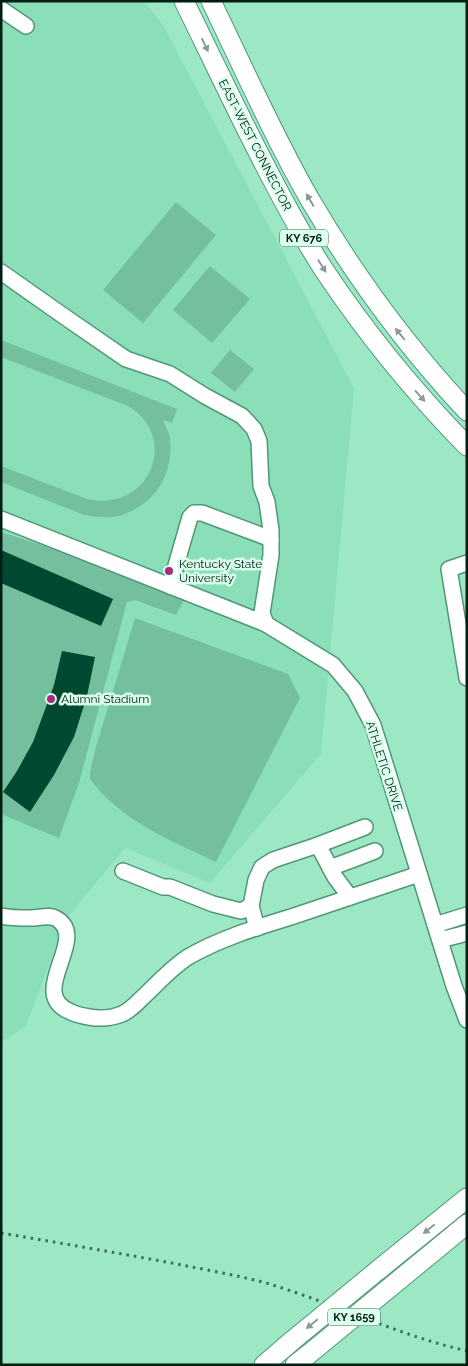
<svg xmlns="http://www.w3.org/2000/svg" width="468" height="1366" font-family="Raleway,sans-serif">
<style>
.built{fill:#8adfb8}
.green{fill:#74c09e}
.building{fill:#004830}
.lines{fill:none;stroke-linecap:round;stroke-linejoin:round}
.minor-casing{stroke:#4e9878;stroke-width:18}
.major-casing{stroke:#4e9878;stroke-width:21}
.minor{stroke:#fff;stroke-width:15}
.major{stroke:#fff;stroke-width:19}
.rail{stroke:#3e6e59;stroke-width:3;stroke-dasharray:2.5 5;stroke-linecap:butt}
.major-bridge-casing{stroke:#4e9878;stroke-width:21;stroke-linecap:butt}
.major-bridge{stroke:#fff;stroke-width:19}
.oneway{fill:#8c9a95}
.poi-dot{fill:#a62a7e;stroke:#dbffed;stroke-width:2}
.labels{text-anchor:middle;stroke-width:5;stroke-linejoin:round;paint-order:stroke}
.shield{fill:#dbffed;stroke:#426254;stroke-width:1}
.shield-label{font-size:11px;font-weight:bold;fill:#001e13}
.street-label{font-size:12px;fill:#001e13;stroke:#dbffed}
.poi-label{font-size:12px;fill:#001e13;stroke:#dbffed;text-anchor:start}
</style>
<rect width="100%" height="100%" fill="#9ce7c4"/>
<path class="built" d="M1,1H144L163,25L354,388L321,754L210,883L125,848L66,919L26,1026L1,1042Z"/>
<g class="green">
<path d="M176,202L216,235L143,323L103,290Z"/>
<path d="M210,266L250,299L212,343L173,310Z"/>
<path d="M1,340L177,409L172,423L163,420C165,425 167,429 169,434C174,455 167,481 152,496C145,504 133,511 122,515C111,519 96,517 84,515L1,482V466L87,499C149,513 181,438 128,406L1,357Z"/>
<path d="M230,350L254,369L235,392L211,373Z"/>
<path d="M1,532L60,551L185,598L176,615L135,600L127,602L79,783L59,838L1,814Z"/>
<path d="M135,618L288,674L300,698L216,862C170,840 121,821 90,779V772L96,747Z"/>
</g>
<g class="building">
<path d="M1,550L113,599L101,626L1,583Z"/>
<path d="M62,651L95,657L87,696L74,737L54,775L30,812L3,792L17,771L33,742L54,685Z"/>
</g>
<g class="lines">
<g class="minor-casing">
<g id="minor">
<path d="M1,9L26,26"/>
<path d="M1,272L65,317L126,359L170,374L205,396L242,416L254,429L259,441L261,486L267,502L271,530V555L262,613L266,624"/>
<path d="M1,519L266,624L333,665L355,691L373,725L454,986L467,1020"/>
<path d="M467,563L449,569L467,678"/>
<path d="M170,586L190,517L194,513H202L271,539"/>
<path d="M318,845L365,827"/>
<path d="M330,868L375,851"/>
<path d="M123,871L163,887H170L213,904L241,911L251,906"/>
<path d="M1,916C11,918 21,918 31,918C40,918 49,914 57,919C90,939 25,994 71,1012C77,1015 83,1016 89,1017C100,1019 112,1018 122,1014C131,1010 137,1003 143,997C157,984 171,968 188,957C221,938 258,927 294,916C336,902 377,888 419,874"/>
<path d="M435,925L467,915"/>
<path d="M257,928L251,906L256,880L262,867L273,860L318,845L335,877L350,897"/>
<path d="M440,940L467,933"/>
</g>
</g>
<g class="major-casing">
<g id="major">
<path d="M184,1C206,46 227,90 249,134C272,180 296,227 324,270C366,333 414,392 467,446"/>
<path d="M211,1C243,67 273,135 309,198C354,275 406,346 467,411"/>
<path d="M377,1271L467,1198"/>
<path d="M399,1280L467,1224"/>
<path d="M264,1365L293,1340"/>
<path d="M295,1365L309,1354"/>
</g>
</g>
<use href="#minor" class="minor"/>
<use href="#major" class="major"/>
<path class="rail" d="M1,1233C60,1243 118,1253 177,1264C206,1270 237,1275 266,1283C334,1303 397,1335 467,1351"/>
<g class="major-bridge-casing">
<g id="major-bridge">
<path d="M293,1340L377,1271"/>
<path d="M309,1354L399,1280"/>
</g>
</g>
<use href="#major-bridge" class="major-bridge"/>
</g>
<defs><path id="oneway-solid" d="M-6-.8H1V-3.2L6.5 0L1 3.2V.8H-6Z" transform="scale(1.25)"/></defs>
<g class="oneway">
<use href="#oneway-solid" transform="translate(205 45) rotate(64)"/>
<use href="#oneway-solid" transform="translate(310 200) rotate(-120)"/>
<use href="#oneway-solid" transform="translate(322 266) rotate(58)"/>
<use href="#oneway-solid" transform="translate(400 334) rotate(-129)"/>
<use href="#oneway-solid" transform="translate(420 396) rotate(48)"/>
<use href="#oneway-solid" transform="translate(429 1229) rotate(141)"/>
<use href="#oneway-solid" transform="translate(312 1324) rotate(141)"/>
</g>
<g class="poi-dot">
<circle cx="169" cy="571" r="5"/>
<circle cx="51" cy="699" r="5"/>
</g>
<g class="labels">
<g class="shield">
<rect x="280" y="229.5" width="48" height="17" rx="4"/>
<rect x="328" y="1308.5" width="52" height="17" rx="4"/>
</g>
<g class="shield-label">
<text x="304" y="242">KY 676</text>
<text x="354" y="1321">KY 1659</text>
</g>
<g class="street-label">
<text transform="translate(255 145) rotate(63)" y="4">EAST-WEST CONNECTOR</text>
<text transform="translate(384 766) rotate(72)" y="4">ATHLETIC DRIVE</text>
</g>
<g class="poi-label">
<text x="179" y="568">Kentucky State<tspan x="179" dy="14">University</tspan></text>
<text x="61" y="703">Alumni Stadium</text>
</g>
</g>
<rect width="468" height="1366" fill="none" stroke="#001e13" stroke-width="5"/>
</svg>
